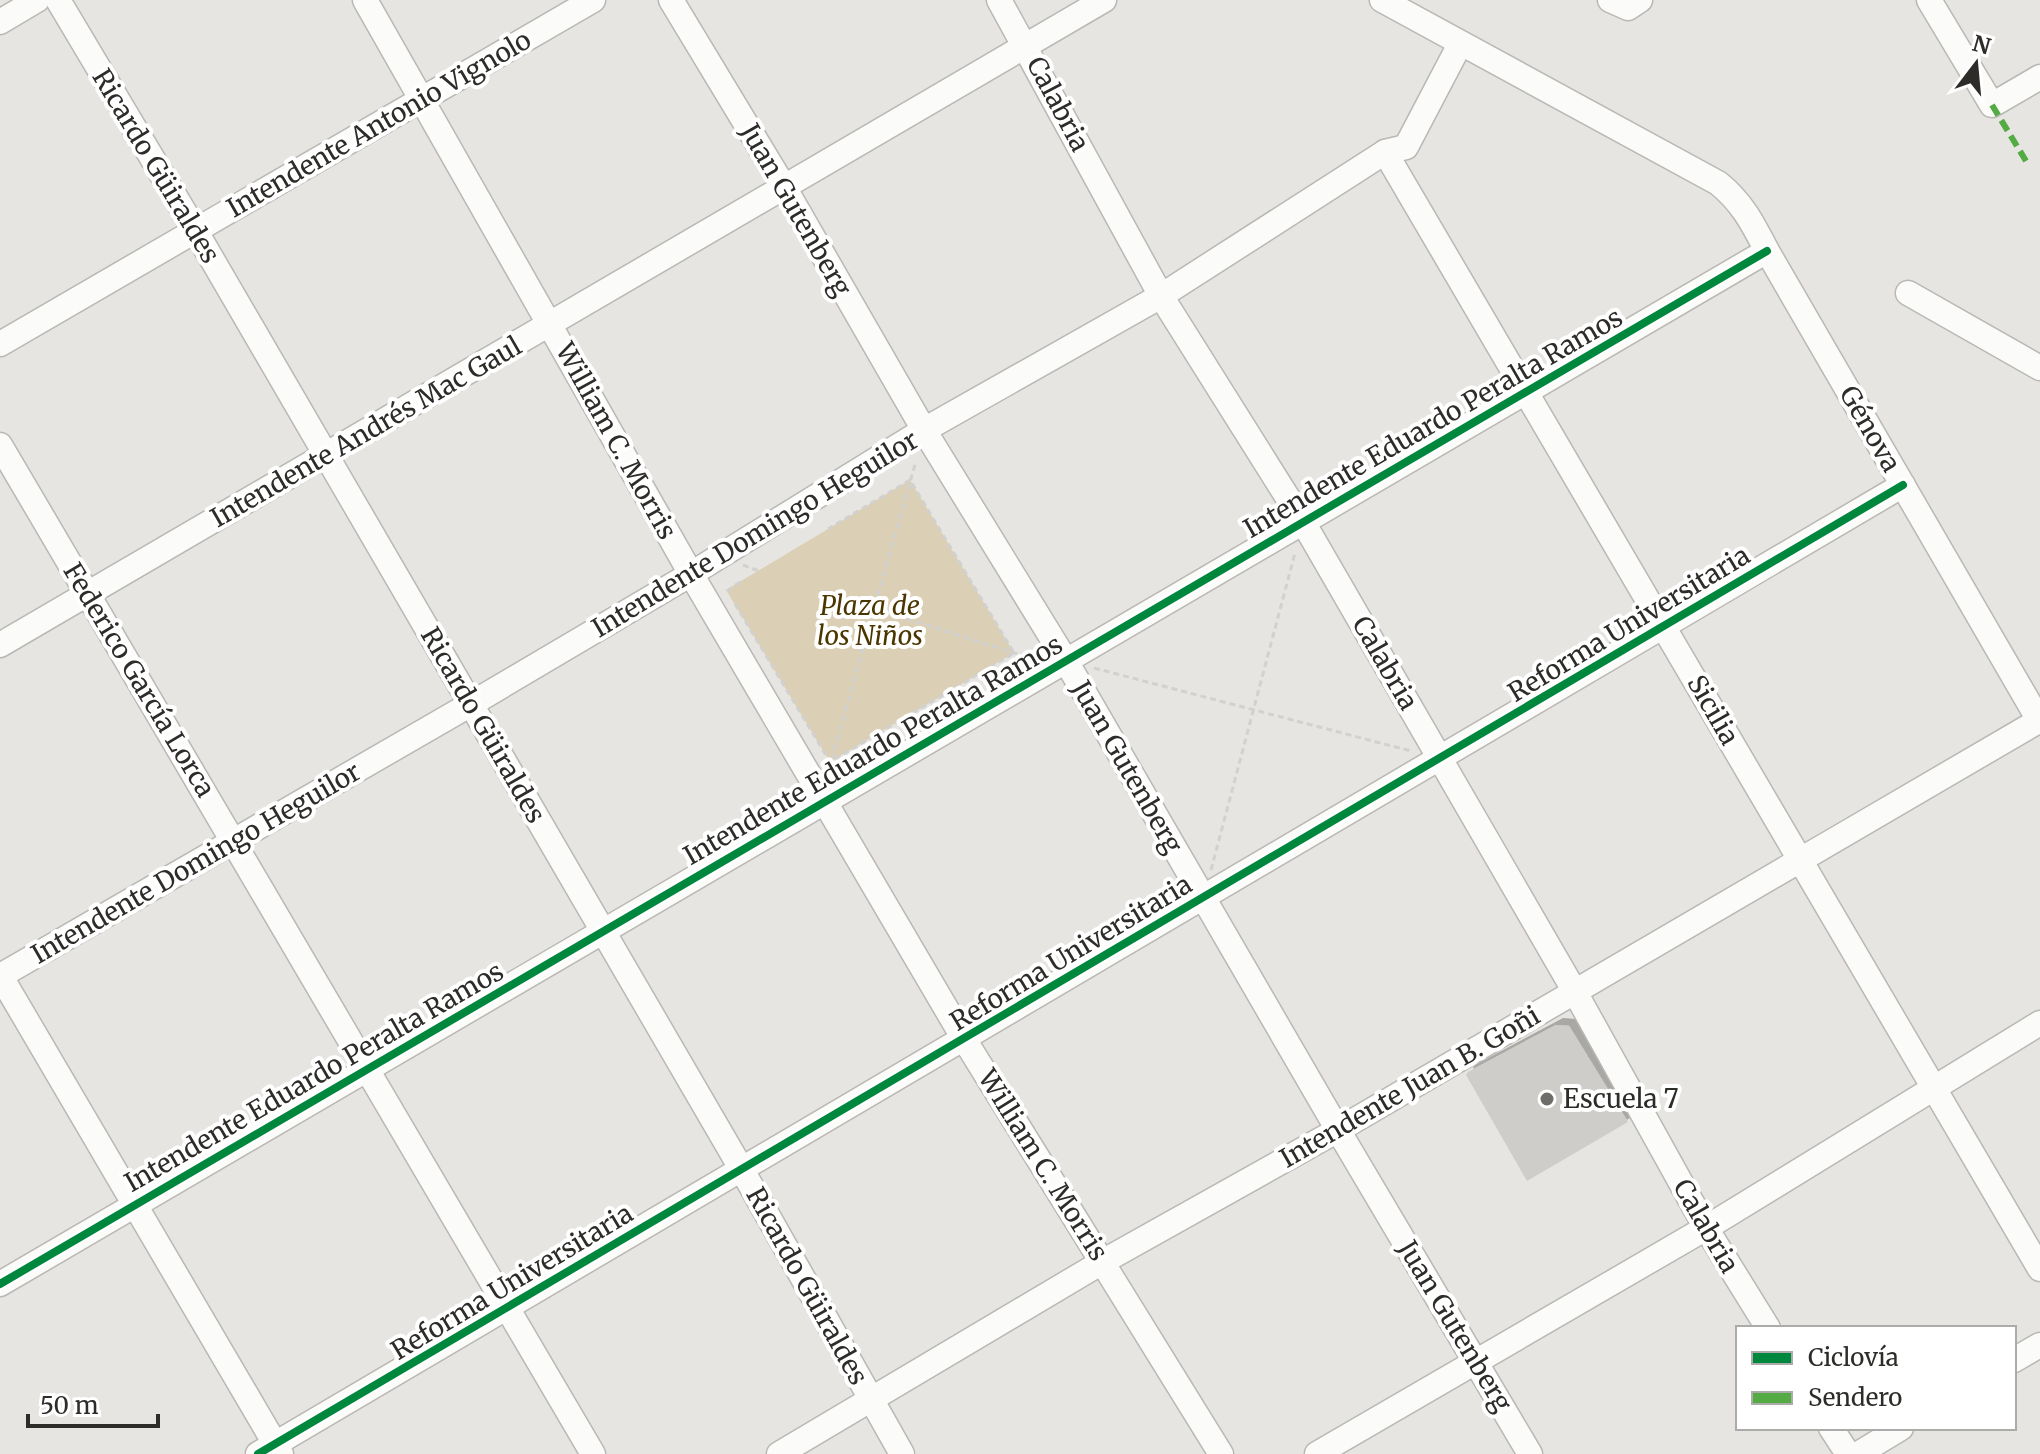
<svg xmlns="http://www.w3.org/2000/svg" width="2040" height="1454" font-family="Merriweather,serif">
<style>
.green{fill:#dbcfb5}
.building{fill:#cfcdca;filter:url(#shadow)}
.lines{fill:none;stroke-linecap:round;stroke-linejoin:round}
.minor-casing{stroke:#b9b8b5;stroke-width:27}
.path{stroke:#d1d1d0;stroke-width:3;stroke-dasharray:6 4;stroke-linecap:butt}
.minor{stroke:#fbfbfa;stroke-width:24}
.quiet{stroke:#54ab44;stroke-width:6;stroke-dasharray:12 6;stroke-linecap:butt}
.cycleway-casing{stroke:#fff;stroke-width:13}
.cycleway{stroke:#00873e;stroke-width:8}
.poi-dot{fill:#6e6d69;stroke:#fff;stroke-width:3}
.labels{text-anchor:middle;stroke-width:8;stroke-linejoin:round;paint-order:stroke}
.street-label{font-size:26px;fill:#2d2c29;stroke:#fff}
.park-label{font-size:26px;font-style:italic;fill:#4b3600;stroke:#fff}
.poi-label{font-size:26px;fill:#2d2c29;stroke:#fff;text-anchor:start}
</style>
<defs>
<filter id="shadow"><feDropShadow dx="7" dy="-7" stdDeviation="0" flood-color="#0004"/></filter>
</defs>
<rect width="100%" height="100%" fill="#e7e5e1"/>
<path class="green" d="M910,480L1014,653L830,762L726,590Z"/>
<path class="building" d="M1556,1025L1569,1026L1628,1122L1527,1181L1466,1075L1468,1072Z"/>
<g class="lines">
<g class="minor-casing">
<g id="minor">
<path d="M58,0L195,230L742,1170L902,1454"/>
<path d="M365,0L691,574L964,1039L1221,1454"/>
<path d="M671,0L784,187L924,430L1066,661L1338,1130L1530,1454"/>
<path d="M999,0L1161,296L1303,522L1575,992L1706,1228L1768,1328"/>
<path d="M1382,0L1718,183C1742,202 1753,224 1767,251L2040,722"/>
<path d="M1610,0L1628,8L1640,0"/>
<path d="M1929,0L1992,105L2040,77"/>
<path d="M0,22L37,0"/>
<path d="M1385,152L2040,1269"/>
<path d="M1908,293L2040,368"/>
<path d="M0,344L593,0"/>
<path d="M0,445L593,1454"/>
<path d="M0,645L1104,0"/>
<path d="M0,975L281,1454"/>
<path d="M0,976L471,704L691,574L924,430L1161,296L1385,152L1406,147L1460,44"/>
<path d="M0,1284L1767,251"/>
<path d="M2014,1360L2040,1345"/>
<path d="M1831,1428L1848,1454"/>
<path d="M258,1454L1903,485"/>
<path d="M779,1454L1104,1261L1338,1130L2040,720"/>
<path d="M1317,1454L1706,1228L2040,1023"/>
<path d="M1858,1454L1901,1428"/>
</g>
</g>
<g class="path">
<path d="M743,565L759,571"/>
<path d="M727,591L740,582"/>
<path d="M821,591L1014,653L1031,655"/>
<path d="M735,604L830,762L1014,653L910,480L828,529"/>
<path d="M1094,668L1411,751"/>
<path d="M829,769L916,461"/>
<path d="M1211,870L1295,553"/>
</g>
<use href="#minor" class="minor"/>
<path class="quiet" d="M1992,105L2026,161"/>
<g class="cycleway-casing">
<g id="cycleway">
<path d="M0,1284L1767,251"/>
<path d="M258,1454L1903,485"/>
</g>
</g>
<use href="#cycleway" class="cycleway"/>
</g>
<circle class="poi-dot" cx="1547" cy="1099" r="8"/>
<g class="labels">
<g class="street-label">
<text transform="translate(1058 104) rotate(62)" y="9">Calabria</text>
<text transform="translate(379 124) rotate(-30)" y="9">Intendente Antonio Vignolo</text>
<text transform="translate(156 166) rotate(59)" y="9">Ricardo Güiraldes</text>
<text transform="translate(796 210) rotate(60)" y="9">Juan Gutenberg</text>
<text transform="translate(1433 423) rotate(-30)" y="9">Intendente Eduardo Peralta Ramos</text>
<text transform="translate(1870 429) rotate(60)" y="9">Génova</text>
<text transform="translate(366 432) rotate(-30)" y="9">Intendente Andrés Mac Gaul</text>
<text transform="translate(616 441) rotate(61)" y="9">William C. Morris</text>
<text transform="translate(755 534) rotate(-31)" y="9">Intendente Domingo Heguilor</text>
<text transform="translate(1629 624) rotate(-31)" y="9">Reforma Universitaria</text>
<text transform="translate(1385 663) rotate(60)" y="9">Calabria</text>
<text transform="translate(139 680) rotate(59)" y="9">Federico García Lorca</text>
<text transform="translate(1713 710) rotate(60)" y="9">Sicilia</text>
<text transform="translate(483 725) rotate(60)" y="9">Ricardo Güiraldes</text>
<text transform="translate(873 750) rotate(-30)" y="9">Intendente Eduardo Peralta Ramos</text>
<text transform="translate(1127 767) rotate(60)" y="9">Juan Gutenberg</text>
<text transform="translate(196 863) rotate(-30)" y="9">Intendente Domingo Heguilor</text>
<text transform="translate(1071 953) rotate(-31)" y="9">Reforma Universitaria</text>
<text transform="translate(314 1077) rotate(-30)" y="9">Intendente Eduardo Peralta Ramos</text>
<text transform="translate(1410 1087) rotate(-30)" y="9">Intendente Juan B. Goñi</text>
<text transform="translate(1043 1165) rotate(58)" y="9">William C. Morris</text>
<text transform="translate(1706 1226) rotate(60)" y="9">Calabria</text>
<text transform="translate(512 1282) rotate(-31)" y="9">Reforma Universitaria</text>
<text transform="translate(807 1286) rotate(61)" y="9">Ricardo Güiraldes</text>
<text transform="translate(1455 1326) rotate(59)" y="9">Juan Gutenberg</text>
</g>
<g class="park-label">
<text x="870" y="615">Plaza de<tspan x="870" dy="30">los Niños</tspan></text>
</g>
<g class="poi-label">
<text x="1563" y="1108">Escuela 7</text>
</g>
</g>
<rect x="1736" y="1326" width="280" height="104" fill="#ffffff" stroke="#ababa9" stroke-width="2"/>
<rect x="1752" y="1352" width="40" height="12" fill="#00873e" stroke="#ababa9" stroke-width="2"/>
<text x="1808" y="1366" font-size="24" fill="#2d2c29">Ciclovía</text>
<rect x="1752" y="1392" width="40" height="12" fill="#54ab44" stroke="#ababa9" stroke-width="2"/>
<text x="1808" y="1406" font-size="24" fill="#2d2c29">Sendero</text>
<g transform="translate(1976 64) rotate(16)" stroke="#ffffff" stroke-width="6" paint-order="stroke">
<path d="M0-6L14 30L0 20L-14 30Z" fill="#2d2c29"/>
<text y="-12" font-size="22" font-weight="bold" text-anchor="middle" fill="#2d2c29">N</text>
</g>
<path d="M28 1414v12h130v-12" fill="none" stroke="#2d2c29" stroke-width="4"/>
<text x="40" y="1414" font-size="24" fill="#2d2c29" stroke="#ffffff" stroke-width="6" paint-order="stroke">50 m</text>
</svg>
